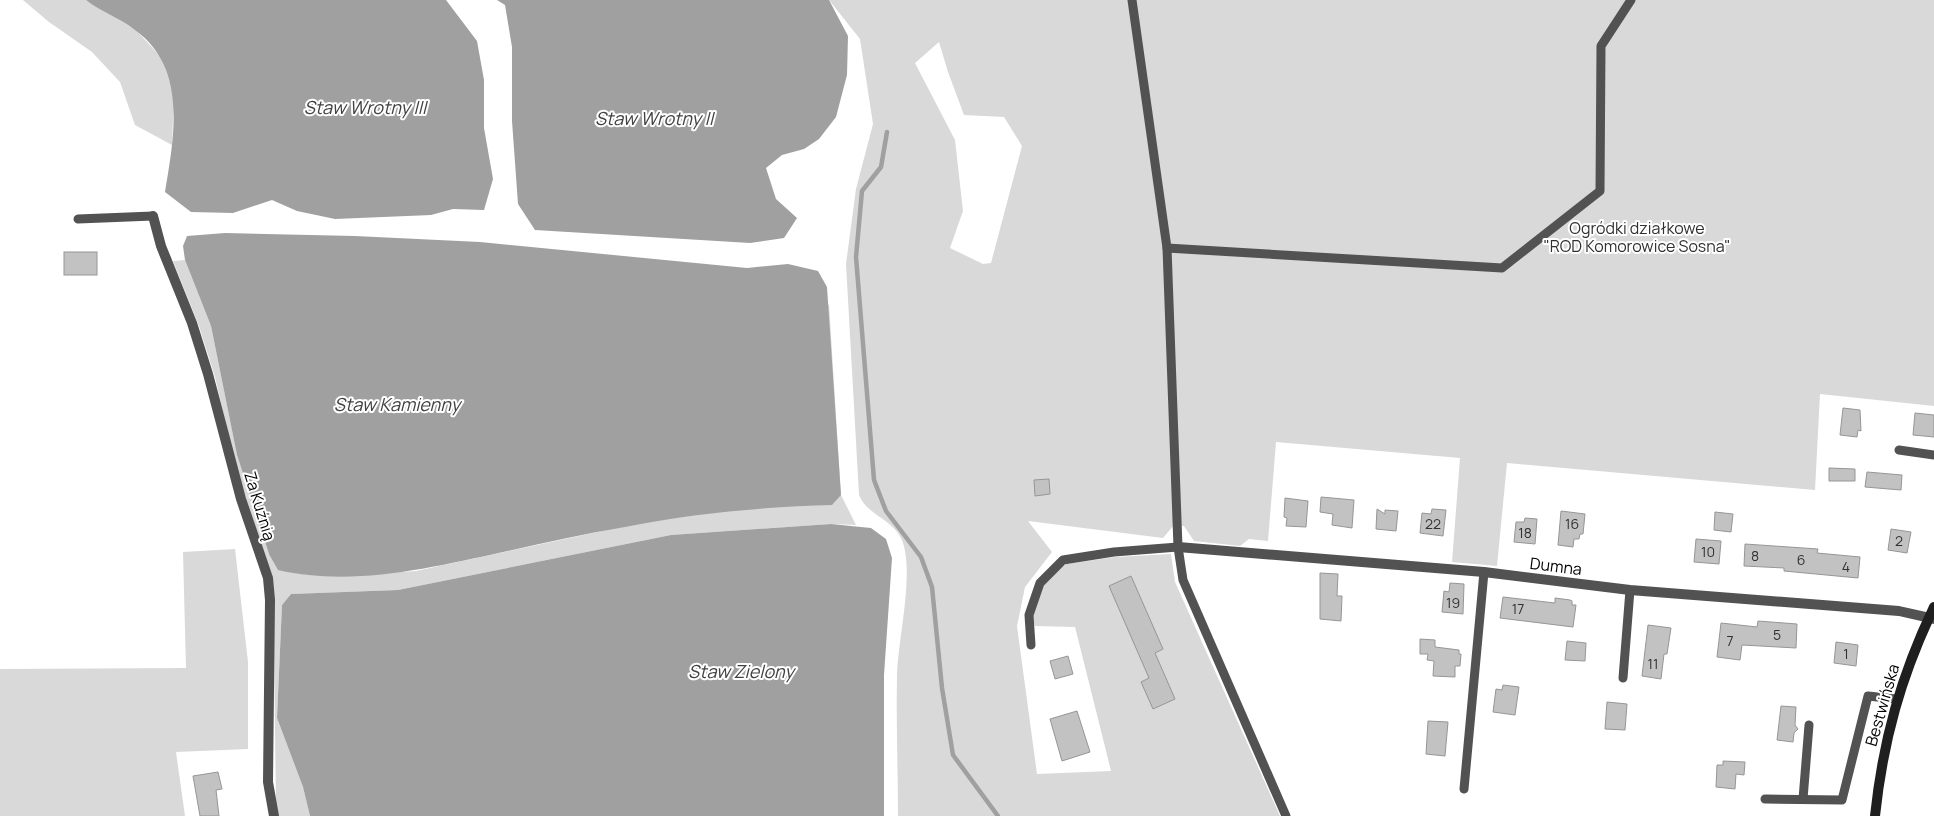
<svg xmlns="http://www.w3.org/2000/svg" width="1934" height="816" font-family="Manrope,sans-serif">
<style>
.green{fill:#d9d9d9;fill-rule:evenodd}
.water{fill:#a0a0a0}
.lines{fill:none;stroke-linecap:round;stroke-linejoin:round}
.stream{stroke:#a0a0a0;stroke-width:4.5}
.building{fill:#c2c2c2;stroke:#969696}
.lane{stroke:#525252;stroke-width:9}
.street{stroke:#525252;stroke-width:10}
.secondary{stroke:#1f1f1f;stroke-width:10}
.labels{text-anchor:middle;stroke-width:4;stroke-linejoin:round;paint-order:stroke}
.number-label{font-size:14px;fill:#303030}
.park-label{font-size:16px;fill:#303030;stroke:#fff}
.street-label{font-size:16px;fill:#000;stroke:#fff}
.water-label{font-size:18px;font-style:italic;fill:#414141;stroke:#fff}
</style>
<rect width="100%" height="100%" fill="#fff"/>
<g class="green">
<path d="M23,0H86L136,30L162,58L174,95L172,145L135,125L120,82L92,52L49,22Z"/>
<path d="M829,0H1934V406L1820,394L1815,490L1507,463L1497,566L1452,562L1460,458L1276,442L1268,541L1249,539L1240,546L1194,541L1184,526L1174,525L1163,538L1028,521L1052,552L1025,587L1017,626L1037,774L1111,771L1075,627L1035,626L1032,619L1043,584L1066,564L1115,557L1171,554L1175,582L1280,816H898C898,770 896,724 897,678C897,642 916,569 901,538C891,518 868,516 859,495L846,264L856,189L873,124L860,39ZM939,42L948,72L964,115L1004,117L1022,146L991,263L983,264L950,248L963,211L955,140L915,63Z"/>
<path d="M185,260L211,326L237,455L269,554L298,574L338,576L416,571L602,531L829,304L841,495L856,525L831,524L671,535L398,590L291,594L282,605L277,718L303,787L310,816H278L276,803L273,586L238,477L215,377L199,326L173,261Z"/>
<path d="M235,549L248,662V749L176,752L185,816H0V669L186,668L183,552Z"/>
</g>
<g class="water">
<path d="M86,0H446L477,41L484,80V128L493,179L484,210L453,209L431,215L335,219L297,211L272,200L233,213L191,212L165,192C174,137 188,68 135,30C120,18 101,12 86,0Z"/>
<path d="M497,0H829L848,36L847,75L836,117L819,139L804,149L782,155L766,168L776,199L797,218L784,238L750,243L535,230L518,204L512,121V47L505,5Z"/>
<path d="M225,233L355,236L480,242L747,268L788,264L818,271L827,287L841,495L832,505C763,507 693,513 625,527C584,534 543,543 503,552C430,568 352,587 278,570L269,554L237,455L211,326L185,260L183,246L187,236Z"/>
<path d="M831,524L871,528L886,539L892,558L884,675V816H310L303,787L277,718L282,605L291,594L398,590L671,535Z"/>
</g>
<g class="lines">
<path class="stream" d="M887,132L881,167L862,191L856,257L874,480L886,511L921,557L932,587L942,688L953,755L998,816"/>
</g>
<g class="building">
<rect x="64" y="252" width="33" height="23"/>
<path d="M1843,408L1860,410L1861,431L1858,430L1857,437L1840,435Z"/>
<path d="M1915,413L1934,415V437L1913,435Z"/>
<path d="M1829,468L1855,469V481H1829Z"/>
<path d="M1867,472L1902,475L1901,490L1865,487Z"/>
<path d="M1049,479L1050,494L1035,496L1034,480Z"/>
<path d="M1321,497L1354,500L1352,528L1332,525L1333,514L1320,512Z"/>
<path d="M1285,498L1308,501L1306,527L1286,526L1287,518L1284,517Z"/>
<path d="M1377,509L1385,514V510L1398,511L1396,531L1376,529Z"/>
<path d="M1432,509L1446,510L1443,536L1420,533L1422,513L1431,514Z"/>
<path d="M1561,511L1585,514L1583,534H1580L1579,539H1574L1573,547L1558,545Z"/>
<path d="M1715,512L1733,514L1731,532L1714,530Z"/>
<path d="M1525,518L1537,519L1535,544L1514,542L1516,522H1524Z"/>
<path d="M1891,529L1911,532L1907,553L1888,550Z"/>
<path d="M1696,539L1721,541L1719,564L1694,562Z"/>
<path d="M1745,544L1818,549L1817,553L1860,557L1858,578L1784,571V568L1744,566Z"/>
<path d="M1320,573L1338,574L1337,596H1342L1341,621L1320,619Z"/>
<path d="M1131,576L1163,649L1155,653L1175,699L1153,709L1141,682L1149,678L1109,586Z"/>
<path d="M1450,583L1464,584L1463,614L1442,612L1444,591L1449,592Z"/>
<path d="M1503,597L1555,603V598L1570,600L1572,601V605H1576L1573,627L1500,618Z"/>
<path d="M1758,621L1797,624L1796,648L1742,645L1740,660L1717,657L1721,623L1757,627Z"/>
<path d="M1648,625L1671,628L1667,654H1664L1661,679L1642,676Z"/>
<path d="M1420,639L1435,640V647L1459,650V654H1461L1460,666H1455V677L1433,676L1434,661L1427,660L1428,654H1420Z"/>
<path d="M1567,641L1586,643L1585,661L1565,660Z"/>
<path d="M1836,642L1858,645L1856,666L1834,663Z"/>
<path d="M1068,656L1073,674L1055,679L1050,661Z"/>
<path d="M1503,685L1519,687L1515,715L1493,712L1496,689L1502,690Z"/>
<path d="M1607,702L1627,704L1625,730L1605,729Z"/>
<path d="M1781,706L1796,707L1795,725L1798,729L1794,733L1793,742L1777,740Z"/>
<path d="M1077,711L1090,752L1062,761L1050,719Z"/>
<path d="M1428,721L1448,722L1445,756L1426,754Z"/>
<path d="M1723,761L1745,762L1744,775L1736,774L1735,789L1716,787L1717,765H1723Z"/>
<path d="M218,772L222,789L216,790L219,816H200L193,776Z"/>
</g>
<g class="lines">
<g class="lane">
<path d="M1132,0L1167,248L1178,547L1183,580L1286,816"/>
<path d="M78,219L153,216"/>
<path d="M1167,248L1502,268L1600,191L1601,46L1631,0"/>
<path d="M1899,450L1934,455"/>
<path d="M1031,645L1029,615L1040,583L1063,560L1114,552L1178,547"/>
<path d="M1623,678L1630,590"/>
<path d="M1464,789L1484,572"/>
<path d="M1765,799L1842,800L1868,696L1896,699"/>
<path d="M1803,799L1809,725"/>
</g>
<g class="street">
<path d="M153,216L161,246L192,323L208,374L241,499L268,578L270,600L268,782L274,816"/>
<path d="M1178,547L1484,572L1630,590L1899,611L1934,619"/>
</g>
<path class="secondary" d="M1875,816C1883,740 1901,676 1934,607"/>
</g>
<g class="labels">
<g class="number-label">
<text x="1433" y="529">22</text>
<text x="1572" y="529">16</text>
<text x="1525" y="538">18</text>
<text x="1899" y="546">2</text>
<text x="1708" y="557">10</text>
<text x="1755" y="561">8</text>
<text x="1801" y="565">6</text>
<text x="1846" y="572">4</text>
<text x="1453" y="608">19</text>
<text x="1518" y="614">17</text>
<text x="1777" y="640">5</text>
<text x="1730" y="646">7</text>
<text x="1846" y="659">1</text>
<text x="1653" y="669">11</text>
</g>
<g class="park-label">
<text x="1637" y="234">Ogródki działkowe<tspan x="1637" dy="18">"ROD Komorowice Sosna"</tspan></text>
</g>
<g class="street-label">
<text transform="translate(260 506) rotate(73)" y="6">Za Kuźnią</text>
<text transform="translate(1556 566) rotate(7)" y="6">Dumna</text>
<text transform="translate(1882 705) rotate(-74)" y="6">Bestwińska</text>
</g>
<g class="water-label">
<text x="365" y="114">Staw Wrotny III</text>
<text x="654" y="125">Staw Wrotny II</text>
<text x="397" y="411">Staw Kamienny</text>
<text x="741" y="678">Staw Zielony</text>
</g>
</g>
</svg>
